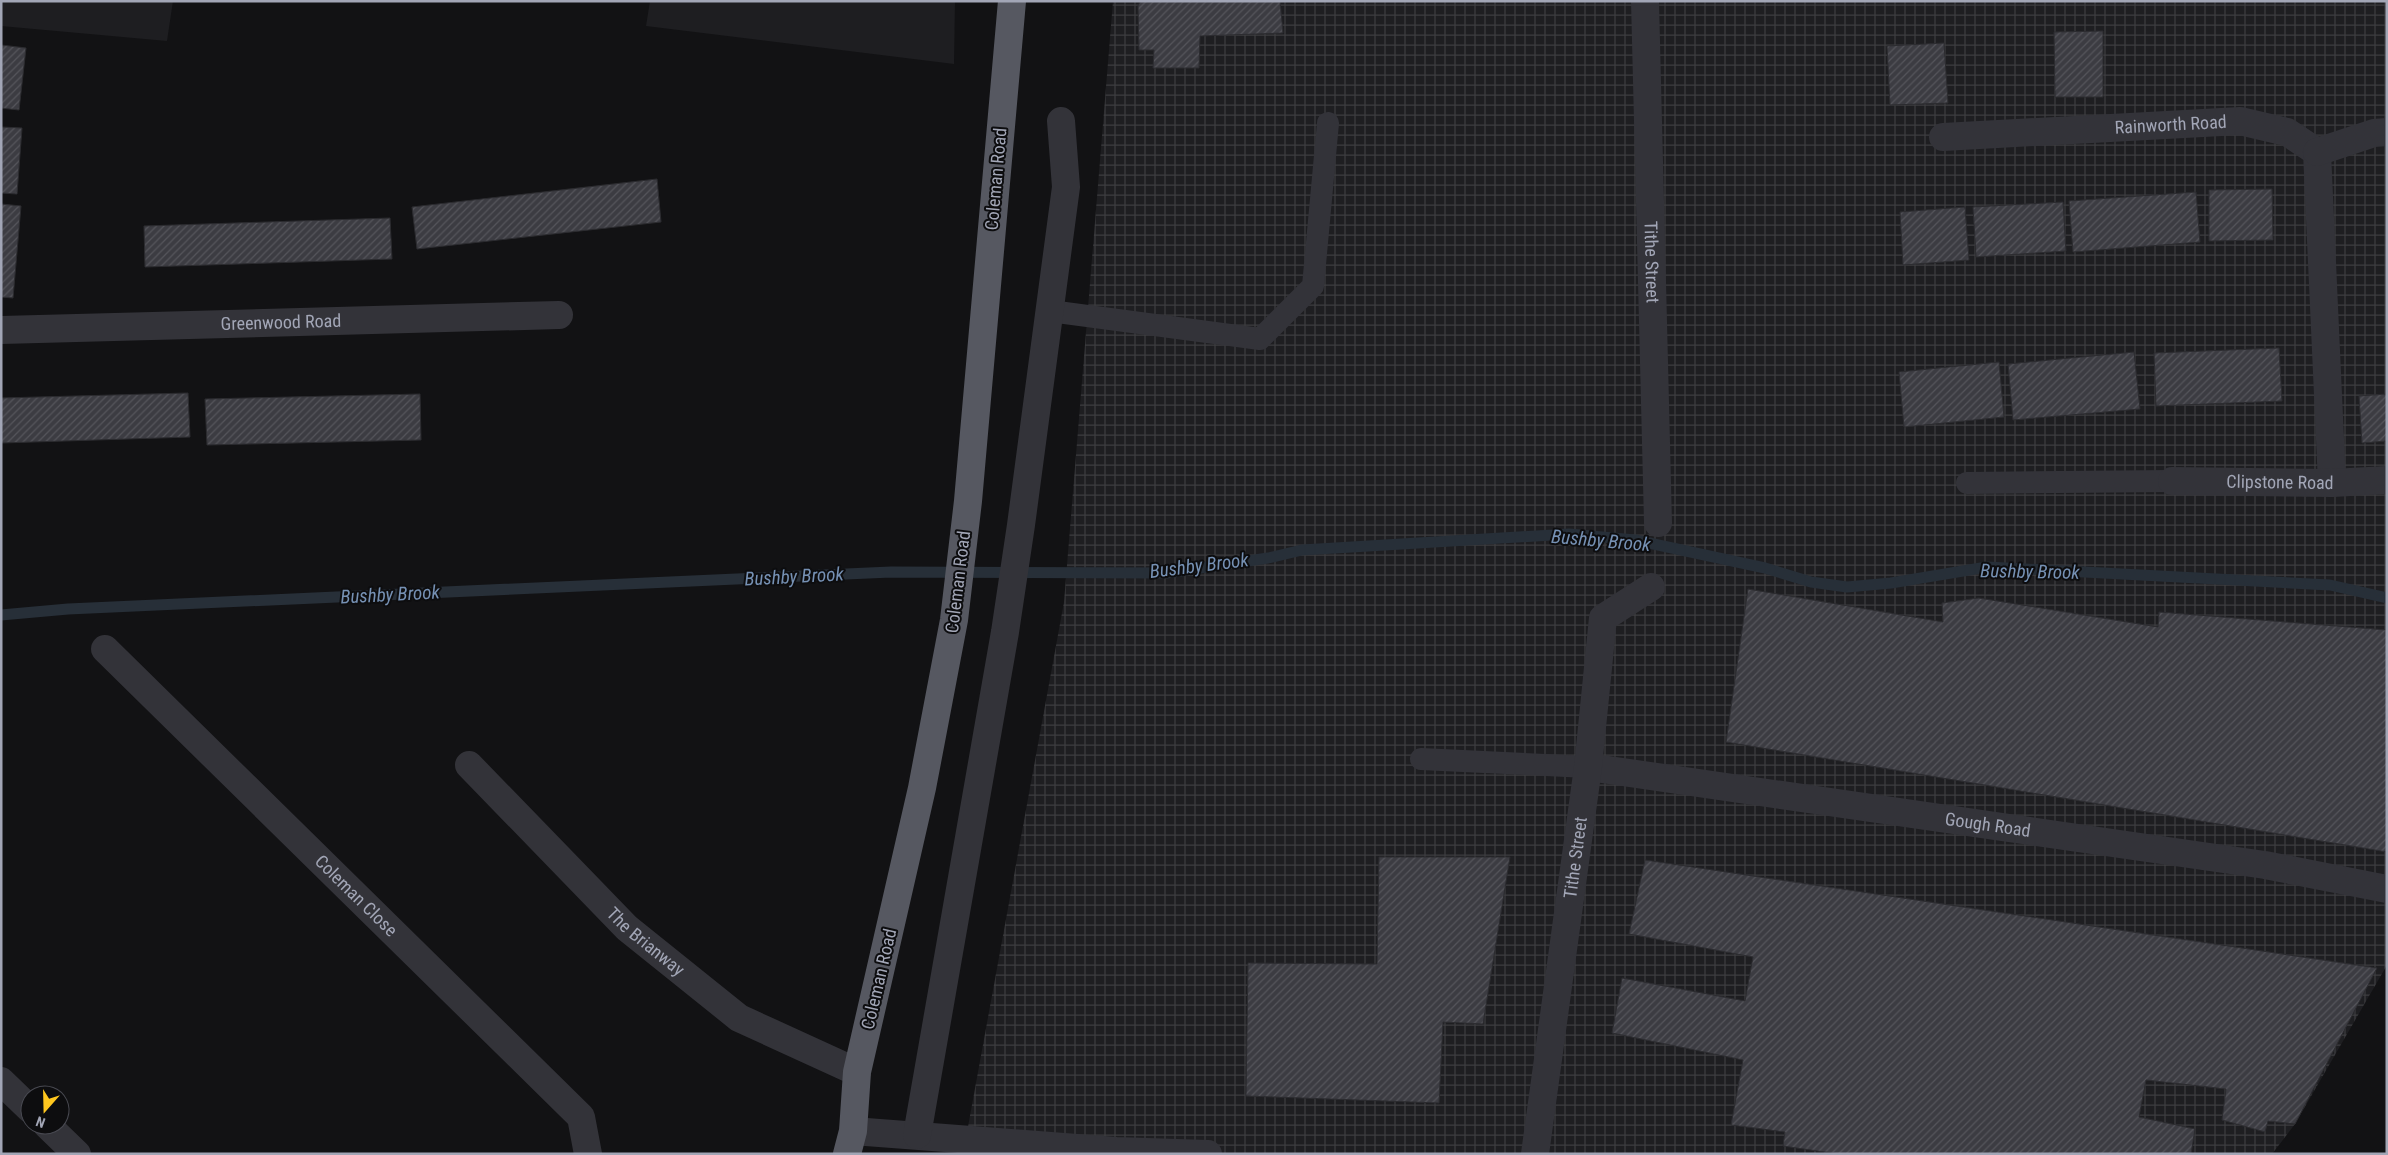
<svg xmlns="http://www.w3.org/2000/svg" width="2388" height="1155" font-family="'Roboto Condensed',sans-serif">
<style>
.built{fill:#1e1e21}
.industrial{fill:url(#industrial-grid)}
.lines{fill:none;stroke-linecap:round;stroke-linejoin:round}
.stream{stroke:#272f38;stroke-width:11}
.building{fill:url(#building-hatch);stroke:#2c2c30}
.service{stroke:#333339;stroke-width:22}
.minor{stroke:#333339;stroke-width:28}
.trunk{stroke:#565861;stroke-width:28}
.labels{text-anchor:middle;stroke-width:4;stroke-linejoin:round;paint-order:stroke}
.street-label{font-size:18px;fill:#a2a6b6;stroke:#0d0d0f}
.water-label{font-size:19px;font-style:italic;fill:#7691b4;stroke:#0d0d0f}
</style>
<defs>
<pattern id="industrial-grid" width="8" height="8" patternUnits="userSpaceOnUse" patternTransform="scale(1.25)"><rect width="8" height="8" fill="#1e1e21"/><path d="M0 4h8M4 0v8" fill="none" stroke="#3c3c3f"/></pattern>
<pattern id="building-hatch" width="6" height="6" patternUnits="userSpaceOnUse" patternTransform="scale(1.25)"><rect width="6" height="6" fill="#3c3c42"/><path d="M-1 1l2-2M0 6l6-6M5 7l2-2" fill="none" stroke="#55555b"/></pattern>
</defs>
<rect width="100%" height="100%" fill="#121214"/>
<g class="built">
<path d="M1,1H173L167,41L1,26Z"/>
<path d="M650,1H955L954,64L646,26Z"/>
</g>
<path class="industrial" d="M1113,1H2387V965L2295,1124L2272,1154H963L1064,602Z"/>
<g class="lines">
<path class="stream" d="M1,615L68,609L891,572L1167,573L1268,558L1302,550L1569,534L1635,540L1765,568L1811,582L1847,587L1891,583L1987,567L2330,585L2387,598"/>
</g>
<g class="building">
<path d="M1141,1H1280L1283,33L1200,36L1199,68H1153L1154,50H1139L1138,5Z"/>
<path d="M2103,31V97H2055L2054,32Z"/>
<path d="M1944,43L1948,103L1890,105L1887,46Z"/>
<path d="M1,45L26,48L19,110L1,108Z"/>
<path d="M1,127L22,128L17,194L1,193Z"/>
<path d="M657,179L661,222L417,249L412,207Z"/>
<path d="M2272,189L2273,240L2209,241V190Z"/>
<path d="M2196,192L2200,242L2073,252L2069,201Z"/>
<path d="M2063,202L2066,251L1976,257L1973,207Z"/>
<path d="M1,204L21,206L13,298L1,297Z"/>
<path d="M1965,207L1969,260L1903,265L1900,212Z"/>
<path d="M390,218L392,259L145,267L144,226Z"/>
<path d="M2279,348L2282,401L2156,406L2154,353Z"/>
<path d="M2134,352L2140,409L2013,420L2008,364Z"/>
<path d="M1999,362L2004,417L1904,427L1899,372Z"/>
<path d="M188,393L190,437L1,443V398Z"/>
<path d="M420,394L421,440L207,445L205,399Z"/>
<path d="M2387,394V441L2362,443L2359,396Z"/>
<path d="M1748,589L1943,622L1942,603L1979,598L2158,627L2159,612L2387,630V852L1726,742Z"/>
<path d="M1379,857H1510L1483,1024L1443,1022L1439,1103L1246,1096L1248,963L1377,964Z"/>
<path d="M1645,860L2377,968L2295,1124L2268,1121L2265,1132L2222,1120L2226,1089L2146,1080L2139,1117L2195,1129L2191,1154H1839L1783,1146L1785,1132L1731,1125L1743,1060L1612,1033L1622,978L1745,1001L1753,957L1629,934Z"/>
</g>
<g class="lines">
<g class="service">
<path d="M1050,311L1260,339L1313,286L1328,123"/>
<path d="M1967,483L2172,481"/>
<path d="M1421,759L1588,767"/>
</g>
<g class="minor">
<path id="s1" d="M1645,1L1658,523"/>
<path id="s2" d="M1943,137L2240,121L2287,132L2317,152"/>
<path d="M2317,152L2332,483"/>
<path d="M2317,152L2374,133L2387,132"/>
<path id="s3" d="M1,330L559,315"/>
<path id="s4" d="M2172,481L2332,483L2387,480"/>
<path id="s5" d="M105,649L581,1117L588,1154"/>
<path id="s6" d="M469,765L627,928L739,1018L857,1072"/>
<path id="s7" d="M1588,767L2265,865L2387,889"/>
<path d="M1,1081L30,1109"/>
<path d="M47,1125L77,1154"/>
<path d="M853,1131L1116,1151L1208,1154"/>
<path d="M917,1135L1005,632L1021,525L1066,187L1061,121"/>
<path id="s8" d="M1535,1154L1588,767L1603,618L1651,587"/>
</g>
<path class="trunk" d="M847,1154L853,1131L857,1072L922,788L954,620L968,501L1012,1"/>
</g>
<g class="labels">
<g class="street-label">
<text dy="6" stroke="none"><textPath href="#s2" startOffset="228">Rainworth Road</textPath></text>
<text transform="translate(996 179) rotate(-85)" y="6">Coleman Road</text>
<text dy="6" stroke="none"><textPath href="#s1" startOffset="261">Tithe Street</textPath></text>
<text dy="6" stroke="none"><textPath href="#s3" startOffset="280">Greenwood Road</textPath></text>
<text dy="6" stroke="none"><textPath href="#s4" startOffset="108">Clipstone Road</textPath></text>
<text transform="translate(958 582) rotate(-83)" y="6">Coleman Road</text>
<text dy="6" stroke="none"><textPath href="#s7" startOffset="404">Gough Road</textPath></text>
<text dy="6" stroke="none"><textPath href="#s8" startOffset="299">Tithe Street</textPath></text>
<text dy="6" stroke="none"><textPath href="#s5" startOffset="352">Coleman Close</textPath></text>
<text dy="6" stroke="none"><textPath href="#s6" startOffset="250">The Brianway</textPath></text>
<text transform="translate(879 979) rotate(-77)" y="6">Coleman Road</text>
</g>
<g class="water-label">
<text transform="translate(1601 540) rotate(5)" y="7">Bushby Brook</text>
<text transform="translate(1199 565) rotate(-7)" y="7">Bushby Brook</text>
<text transform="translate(2030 571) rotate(1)" y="7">Bushby Brook</text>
<text transform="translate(794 576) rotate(-3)" y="7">Bushby Brook</text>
<text transform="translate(390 594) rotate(-3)" y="7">Bushby Brook</text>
</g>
</g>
<rect width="2388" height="1155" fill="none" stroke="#a2a6b6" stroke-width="5"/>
<g transform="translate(45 1110) rotate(200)"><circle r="24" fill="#0d0d0f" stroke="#494a52"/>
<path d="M0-4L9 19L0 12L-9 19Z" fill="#ffc71f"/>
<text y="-8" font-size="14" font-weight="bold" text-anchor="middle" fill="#a2a6b6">N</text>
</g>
</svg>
